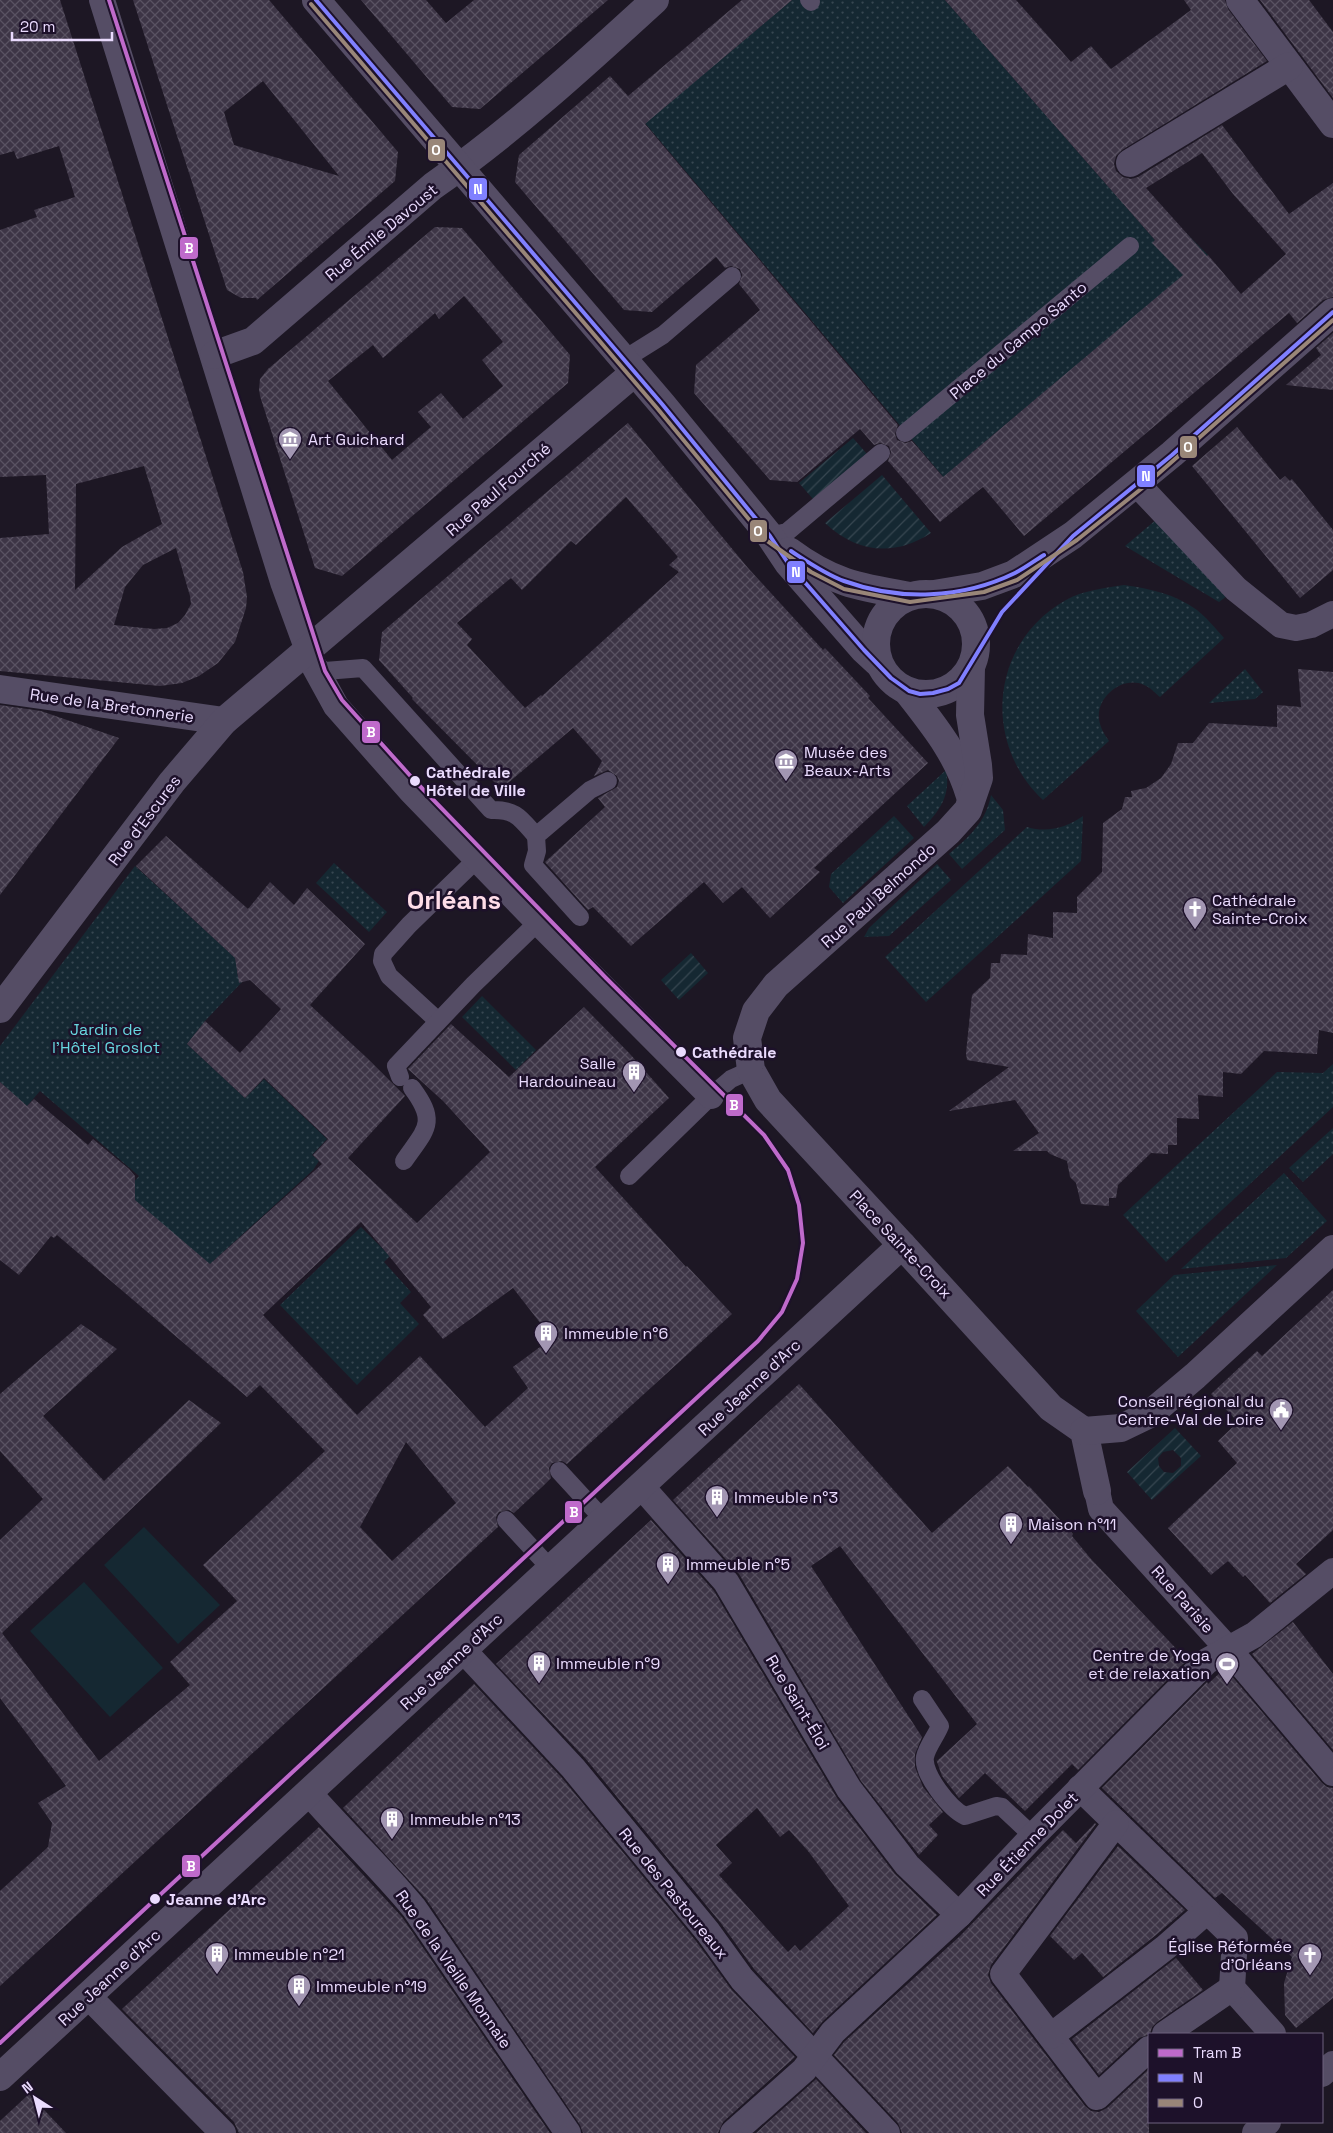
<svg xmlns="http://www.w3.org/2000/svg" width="1333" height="2133" font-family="'Space Grotesk',sans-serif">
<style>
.grass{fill:url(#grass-dots)}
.garden{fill:url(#garden-furrows);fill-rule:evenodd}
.pitch{fill:#152832}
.building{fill:url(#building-cross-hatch);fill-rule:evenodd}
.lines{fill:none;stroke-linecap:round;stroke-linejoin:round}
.service{stroke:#554d65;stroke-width:18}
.pedestrian{stroke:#554d65;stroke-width:26}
.minor{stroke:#554d65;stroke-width:28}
.tertiary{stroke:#554d65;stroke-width:28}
.bus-1-casing{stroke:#1d112a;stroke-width:8}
.bus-2-casing{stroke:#1d112a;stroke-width:8}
.bus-1{stroke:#8080ff;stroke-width:4}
.bus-2{stroke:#998678;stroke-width:4}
.tram-1-casing{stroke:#1d112a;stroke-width:8}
.tram-1{stroke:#bf6acb;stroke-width:4}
.stop-dot{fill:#eadbfe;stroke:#1d112a;stroke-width:2}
.labels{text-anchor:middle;stroke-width:5;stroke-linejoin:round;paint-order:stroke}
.street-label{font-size:16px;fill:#eadbfe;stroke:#1d112a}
.poi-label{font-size:16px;fill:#eadbfe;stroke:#1d112a;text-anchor:start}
.stop-label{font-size:16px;font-weight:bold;fill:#eadbfe;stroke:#1d112a;text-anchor:start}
.park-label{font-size:16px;fill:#67d7df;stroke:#1d112a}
.town-label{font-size:26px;font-weight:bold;fill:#fedde8;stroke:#1d112a}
.line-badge{stroke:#1d112a;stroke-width:2}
.badge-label{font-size:14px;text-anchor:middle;font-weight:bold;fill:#fff}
</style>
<defs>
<pattern id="grass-dots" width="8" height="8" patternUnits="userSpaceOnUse" patternTransform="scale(1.25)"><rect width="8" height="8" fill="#152832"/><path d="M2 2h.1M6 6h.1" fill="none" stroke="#374751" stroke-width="1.8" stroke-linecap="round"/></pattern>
<pattern id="garden-furrows" width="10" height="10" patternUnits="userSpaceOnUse" patternTransform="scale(1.25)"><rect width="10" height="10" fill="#152832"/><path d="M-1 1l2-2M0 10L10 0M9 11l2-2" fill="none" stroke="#374751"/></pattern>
<pattern id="building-cross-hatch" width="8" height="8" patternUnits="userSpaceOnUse" patternTransform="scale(1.25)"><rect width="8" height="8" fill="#3d3546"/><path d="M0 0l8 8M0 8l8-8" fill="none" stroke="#595262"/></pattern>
</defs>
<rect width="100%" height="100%" fill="#1d1724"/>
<g class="grass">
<path d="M792,0H945L1155,240L1179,226L1208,255L962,461L951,486L645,123Z"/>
<path d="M1157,519L1227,596L1219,602L1125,546Z"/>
<path d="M1124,585C1151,589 1175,594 1197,610C1207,618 1216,629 1224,638L1160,697C1155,693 1150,687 1144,685C1123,675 1096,697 1099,719C1100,727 1104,734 1109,741L1043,800C981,742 991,642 1066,600C1084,590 1105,588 1124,585Z"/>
<path d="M1245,669L1263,692L1255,699L1209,703Z"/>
<path d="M946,770C951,795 940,810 924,827L907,806Z"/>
<path d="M991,795L1003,810L1005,830L962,869L949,854C969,837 986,822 991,795Z"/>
<path d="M894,816L914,838L843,903L829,887L831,874Z"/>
<path d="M1083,816L1081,861L926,1002L885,957L1027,827C1047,833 1066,828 1083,816Z"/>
<path d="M334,863L387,912L369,932L316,883Z"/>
<path d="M937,864L951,880L889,936L864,937L869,928Z"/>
<path d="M135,866L242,964L237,971L238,977L242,982L205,1021L187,1044L245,1098L264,1079L327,1139L312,1155L319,1161L313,1170L209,1265L125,1192L139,1176L40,1091L27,1106L0,1082V1046Z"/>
<path d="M482,996L536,1050L516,1070L462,1017Z"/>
<path d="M1333,1064V1107L1166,1262L1123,1215L1277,1072L1323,1073Z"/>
<path d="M1333,1128V1154L1303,1182L1289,1168Z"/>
<path d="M1284,1173L1327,1221L1286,1258L1181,1269Z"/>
<path d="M361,1227L390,1256L384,1262L411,1292L400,1303L419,1324L357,1385L280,1305Z"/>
<path d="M1277,1265L1178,1357L1136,1311L1174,1275Z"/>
</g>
<g class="garden">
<path d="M853,438L867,454L813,499L799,483Z"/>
<path d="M882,475L931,533C894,557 857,553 825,523Z"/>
<path d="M691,953L708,973L679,1000L661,980Z"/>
<path d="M1175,1428L1201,1456L1152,1500L1127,1472ZM1173,1450L1181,1458V1466L1173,1473L1164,1472L1159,1466L1158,1458L1163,1452Z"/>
</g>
<g class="pitch">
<path d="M144,1527L220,1605L178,1644L104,1565Z"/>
<path d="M84,1582L163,1668L110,1717L30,1631Z"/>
</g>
<g class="building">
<path d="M0,0H60L243,572L247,597L246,608L235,642L218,663L199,676L182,683L160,686L0,671V538L49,534L46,475L0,477V230L37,217L34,210L75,197L59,146L17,159L14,151L0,155ZM144,466L162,524L122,547L75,590L76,484ZM176,548L190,596L191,604L185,615L178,623L167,628L154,629L114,625L125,587L133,577L143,565Z"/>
<path d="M133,0H269L398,152L395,181L257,300L256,298H241L227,290ZM263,81L339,176L234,145L224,112Z"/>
<path d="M361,0H426L446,23L474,0H608L480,109L452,107Z"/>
<path d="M742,0H792L645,124L898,425L895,434L897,440L906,443L912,441L943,477L1183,275L1152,243L1155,240L945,0H1016L1071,62L1091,46L1111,69L1191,10L1184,0H1225L1228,9L1267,61L1122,150L1116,156L1114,164L1116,171L1123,177L1131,179L1138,177L1222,125L1289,214L1333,183V297L1323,300L1297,323L1289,313L1024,536L983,487L940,522L888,461L891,452L889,446L880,443L874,445L860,429L797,482L770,480L694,393L696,365L760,310L739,284L742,275L740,269L731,266L725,268L716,257L652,312L624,310L515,182L519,155L610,76L628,96ZM1202,153L1233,194L1286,254L1241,294L1208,255L1207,256L1146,188Z"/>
<path d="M1260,0H1309L1333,32V98Z"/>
<path d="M435,227L462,228L549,330L570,355L568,383L342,576L315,568L260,396L259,389L260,379L268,369ZM464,296L503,342L482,360L503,386L463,419L441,393L418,412L431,427L392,460L328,381L373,345L383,358L435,313L439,319Z"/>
<path d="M1333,333V390L1286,385L1321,355L1316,348Z"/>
<path d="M628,423L748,568L823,650L825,648L870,696L868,698L928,763L814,868L820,872L770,918L742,887L723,903L704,882L631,946L593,907L588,910L545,862L605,807L598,798L617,787L619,781L617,776L608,770L594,776L602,761L573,728L501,789L412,699L413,698L379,660L382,632ZM626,497L678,557L669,565L679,572L542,696L541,695L525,708L467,645L472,639L457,623L511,578L522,590L571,541L576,545Z"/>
<path d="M1237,427L1280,480L1285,476L1290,481L1292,479L1333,530V570L1300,598L1192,466Z"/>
<path d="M1298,669L1333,672V1033L1319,1030L1317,1054L1264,1051L1241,1074L1223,1072V1097L1198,1095L1199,1119L1177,1118V1145H1168V1154L1151,1153L1118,1185L1116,1198H1109V1206L1081,1204L1076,1183L1070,1177L1067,1161L1050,1154L1047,1151H1013L1039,1133L1015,1100L949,1111L1009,1067L967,1060L966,1053L972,995L990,978L991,963H1000L1001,954L1027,955L1028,934L1053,938V912L1077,913V897L1102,872L1103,823L1122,809L1125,797H1132L1131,791L1146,788L1161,778L1171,764L1178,743H1193L1209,723L1277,727V705L1301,707Z"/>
<path d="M0,705L41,711L119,738L0,895Z"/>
<path d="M166,836L248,909L270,882L294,905L307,888L365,944L310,1005L367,1058L405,1096L348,1158L417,1223L490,1152L443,1101L408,1069L451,1024L509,1077L584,1007L630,1054L669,1098L595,1167L686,1267L687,1266L732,1314L567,1464L562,1461L552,1463L549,1468L551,1478L543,1486L514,1513L509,1510L499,1512L496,1517L498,1527L0,1986V1891L48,1847L52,1823L38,1803L66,1786L0,1698V1540L43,1499L0,1451V1394L81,1324L117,1349L43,1416L104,1481L189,1400L221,1423L2,1633L99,1761L190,1685L170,1662L237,1601L203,1565L325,1451L260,1385L247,1397L57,1235L54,1238L51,1236L19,1275L0,1260V1082L27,1106L34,1099L88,1145L93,1139L129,1169L135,1176V1200L210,1264L322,1164L313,1155L328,1139L264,1078L245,1098L187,1044L205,1021L240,1053L281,1009L250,980L239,983L235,958L136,866ZM361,1222L431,1307L423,1315L443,1339L513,1288L552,1338L513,1367L528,1388L485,1427L420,1356L357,1415L263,1315ZM406,1442L456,1503L392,1561L360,1527Z"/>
<path d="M1333,1290V1530L1296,1564L1306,1574L1270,1603L1245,1575L1243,1577L1228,1561L1211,1575L1168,1528L1237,1463L1218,1441L1238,1422L1211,1394L1257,1351L1262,1356Z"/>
<path d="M799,1384L932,1533L1008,1466L1028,1487L1029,1486L1073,1534L1072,1536L1091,1559L1187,1660L1078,1770L1072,1764L1025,1811L985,1773L959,1798L942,1776L936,1759L937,1761L977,1724L840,1546L811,1566L922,1737L915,1754V1767L923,1787L943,1812L929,1825L938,1835L919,1855L861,1781L739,1574L673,1500Z"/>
<path d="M651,1520L714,1591L837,1798L895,1874L937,1915L823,2021L813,2033L754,1969L720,1922L585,1758L496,1664ZM757,1808L780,1837L789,1830L808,1851L849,1906L800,1951L795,1945L788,1952L719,1875L732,1863L716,1845Z"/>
<path d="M1293,1622L1333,1674V1750L1252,1654Z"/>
<path d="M1225,1668L1322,1783L1327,1787L1333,1788V1998L1296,2028L1285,2015L1284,1983L1292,1957L1222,1893L1215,1898L1102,1788L1207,1682L1208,1684Z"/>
<path d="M474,1684L562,1778L696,1941L731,1989L795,2057L723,2122L718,2133H583L580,2125L426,1899L343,1808Z"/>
<path d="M1095,1823L1096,1824L991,1965L988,1975L991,1983L1085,2106L1091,2111L1099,2112L1107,2108L1149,2069V2133H902L898,2123L834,2055L844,2042L960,1936L1063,1830L1076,1843Z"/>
<path d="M319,1827L402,1917L550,2133H239L234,2122L122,2009Z"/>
<path d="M1118,1846L1185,1910L1156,1935L1103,1977L1082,1953L1074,1960L1050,1936Z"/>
<path d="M1176,1958L1203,1990L1157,2022L1152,2027L1150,2034L1139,2038L1099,2075L1072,2039Z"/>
<path d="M816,2079L866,2133H756L814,2081Z"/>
<path d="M29,2094L66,2133H0V2121Z"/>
</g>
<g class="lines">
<g class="service">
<path d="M809,0L811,2"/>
<path d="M623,360L663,335L732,276"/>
<path d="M905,433L1130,246"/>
<path d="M770,536L787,532L881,453"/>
<path d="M313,664L325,671L363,668L491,810C516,809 521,819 536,836"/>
<path d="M580,917L533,865L537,851L536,836L590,790L608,781"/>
<path d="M438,1021L389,976L382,961L383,954L409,925L477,859"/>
<path d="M400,1077L396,1066L473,985L538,922"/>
<path d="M404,1161C426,1129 438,1123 412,1088"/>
<path d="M629,1176L711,1096L731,1079L751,1070"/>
<path d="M559,1471L604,1520"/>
<path d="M506,1520L551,1569"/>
<path d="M922,1699L940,1726C936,1736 927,1747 925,1757C922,1774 950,1809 965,1816L996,1806L1002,1807L1033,1836"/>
</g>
<g class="pedestrian">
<path d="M102,0L283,582L313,664L336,706L411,791L538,922L711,1096"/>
<path d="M1137,484L1236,589L1281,625L1296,628L1311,625L1333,614"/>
<path d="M641,1486L726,1582L849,1789L907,1865L959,1915"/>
<path d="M1097,1491L1101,1509L1229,1650L1333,1773"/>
<path d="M463,1650L573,1768L708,1932L742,1979L887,2133"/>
<path d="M1080,1788L1235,1938L1232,1988L1273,2034"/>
<path d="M309,1793C343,1832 381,1868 414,1908L568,2133"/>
<path d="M1116,1823L1003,1974L1097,2097L1149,2049"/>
<path d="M88,1996L223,2133"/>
<path d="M1165,2034L1232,1988"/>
<path d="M1051,2036L1166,1947L1207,1911"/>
<path d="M1322,2074L1333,2064"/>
<path d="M733,2133L804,2070L833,2032L959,1915L1033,1836L1207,1661L1254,1635L1333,1571"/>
<path d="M1255,2133L1268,2122"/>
</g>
<g class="minor">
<path d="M1240,0L1333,124"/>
<path d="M1130,163L1289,66"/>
<path d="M214,355L253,341L433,186C512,131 584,65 655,0"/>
<path d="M934,594L982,586L1014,574L1073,535L1172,454L1333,312"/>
<path d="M0,689L224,721"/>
<path d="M0,1009L172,782L224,721L634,373"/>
<path d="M902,1245L1051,1408L1084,1431L1097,1491"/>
<path d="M1084,1431L1121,1428L1150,1414L1195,1376L1333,1249"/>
</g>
<g class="tertiary">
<path d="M316,0L662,404L770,536L788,563L864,650L877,662"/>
<path d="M789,551C832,583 858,587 910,596"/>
<circle cx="926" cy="644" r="50"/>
<path d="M907,691C934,726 957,753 970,796"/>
<path d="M0,2077L902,1245L768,1100L751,1070L747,1038L756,1011L776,985L948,832L968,810L979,778L978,765L970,715L971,667"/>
</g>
<g class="bus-1-casing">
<g id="bus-1">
<path d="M316,0L662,404L770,536L788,563L864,650L891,678L909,691L920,694L933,693L948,689L959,683L1002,612L1073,536L1172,455L1333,312"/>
<path d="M791,551C808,562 825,574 844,581C899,601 962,599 1015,573C1025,568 1034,561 1044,555"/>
</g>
</g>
<g class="bus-2-casing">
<path id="bus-2" d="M311,4L657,408L766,540L811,572L844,589L910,602L984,592L1017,580L1077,540L1141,489L1333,320"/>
</g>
<use href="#bus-1" class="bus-1"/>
<use href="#bus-2" class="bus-2"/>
<g class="tram-1-casing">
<path id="tram-1" d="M0,2043L758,1341L782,1312L797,1279L803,1243L799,1205L788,1170L764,1135L606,978L415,781L342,700L325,671L109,0"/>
</g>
<use href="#tram-1" class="tram-1"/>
</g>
<defs>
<g id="museum-pin" transform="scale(1.25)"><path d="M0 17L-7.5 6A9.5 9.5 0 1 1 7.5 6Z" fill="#a296b2" stroke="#1d112a"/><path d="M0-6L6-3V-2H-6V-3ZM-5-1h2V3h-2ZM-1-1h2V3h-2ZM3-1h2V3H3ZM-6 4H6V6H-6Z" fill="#fff"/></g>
<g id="church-pin" transform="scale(1.25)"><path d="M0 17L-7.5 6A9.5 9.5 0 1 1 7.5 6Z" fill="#a296b2" stroke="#1d112a"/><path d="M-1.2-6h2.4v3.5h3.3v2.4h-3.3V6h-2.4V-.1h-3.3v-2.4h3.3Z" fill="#fff"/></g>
<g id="building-pin" transform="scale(1.25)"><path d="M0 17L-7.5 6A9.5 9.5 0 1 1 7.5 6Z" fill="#a296b2" stroke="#1d112a"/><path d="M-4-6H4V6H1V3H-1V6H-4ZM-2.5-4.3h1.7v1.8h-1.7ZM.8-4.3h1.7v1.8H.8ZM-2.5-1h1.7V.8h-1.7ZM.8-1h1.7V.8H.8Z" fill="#fff"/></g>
<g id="civic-pin" transform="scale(1.25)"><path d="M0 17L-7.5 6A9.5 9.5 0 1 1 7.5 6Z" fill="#a296b2" stroke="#1d112a"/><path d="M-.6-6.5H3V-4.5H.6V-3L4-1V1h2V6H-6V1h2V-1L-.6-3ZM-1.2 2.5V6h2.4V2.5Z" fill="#fff"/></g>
<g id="stadium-pin" transform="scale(1.25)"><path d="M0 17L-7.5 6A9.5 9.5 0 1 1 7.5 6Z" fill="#a296b2" stroke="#1d112a"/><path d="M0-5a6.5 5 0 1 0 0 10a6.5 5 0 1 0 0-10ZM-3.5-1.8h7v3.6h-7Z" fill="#fff"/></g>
</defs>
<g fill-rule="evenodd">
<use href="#museum-pin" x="290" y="439"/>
<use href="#museum-pin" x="786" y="761"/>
<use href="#church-pin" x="1195" y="909"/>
<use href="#building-pin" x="634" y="1072"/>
<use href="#building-pin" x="546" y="1333"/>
<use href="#civic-pin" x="1281" y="1410"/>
<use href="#building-pin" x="717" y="1497"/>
<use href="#building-pin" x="1011" y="1524"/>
<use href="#building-pin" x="668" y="1564"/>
<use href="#building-pin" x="539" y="1663"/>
<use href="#stadium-pin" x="1227" y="1664"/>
<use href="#building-pin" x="392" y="1819"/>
<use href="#building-pin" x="217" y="1954"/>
<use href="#church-pin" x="1310" y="1955"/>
<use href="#building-pin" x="299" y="1986"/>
</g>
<g class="stop-dot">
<circle cx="415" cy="781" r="6"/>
<circle cx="681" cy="1052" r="6"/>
<circle cx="155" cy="1899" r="6"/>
</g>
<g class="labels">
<g class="street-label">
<text transform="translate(381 232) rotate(-40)" y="6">Rue Émile Davoust</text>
<text transform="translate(1018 340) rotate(-40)" y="6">Place du Campo Santo</text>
<text transform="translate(498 489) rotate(-41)" y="6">Rue Paul Fourché</text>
<text transform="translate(112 705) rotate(8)" y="6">Rue de la Bretonnerie</text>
<text transform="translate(144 820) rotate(-53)" y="6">Rue d'Escures</text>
<text transform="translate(878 895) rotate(-42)" y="6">Rue Paul Belmondo</text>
<text transform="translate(901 1244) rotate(47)" y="6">Place Sainte-Croix</text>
<text transform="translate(749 1387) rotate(-43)" y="6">Rue Jeanne d'Arc</text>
<text transform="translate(1183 1599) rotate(48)" y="6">Rue Parisie</text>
<text transform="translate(451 1661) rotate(-43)" y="6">Rue Jeanne d'Arc</text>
<text transform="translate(798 1702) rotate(59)" y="6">Rue Saint-Éloi</text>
<text transform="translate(1027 1844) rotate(-46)" y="6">Rue Étienne Dolet</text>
<text transform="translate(674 1893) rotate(51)" y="6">Rue des Pastoureaux</text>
<text transform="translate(454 1969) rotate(55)" y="6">Rue de la Vieille Monnaie</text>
<text transform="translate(109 1977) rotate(-43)" y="6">Rue Jeanne d'Arc</text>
</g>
<g class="poi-label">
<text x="308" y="445">Art Guichard</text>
<text x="804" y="758">Musée des<tspan x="804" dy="18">Beaux-Arts</tspan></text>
<text x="1212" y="906">Cathédrale<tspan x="1212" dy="18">Sainte-Croix</tspan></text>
<text x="616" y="1069" text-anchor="end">Salle<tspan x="616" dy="18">Hardouineau</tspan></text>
<text x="564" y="1339">Immeuble n°6</text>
<text x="1264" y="1407" text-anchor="end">Conseil régional du<tspan x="1264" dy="18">Centre-Val de Loire</tspan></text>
<text x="734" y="1503">Immeuble n°3</text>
<text x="1028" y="1530">Maison n°11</text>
<text x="686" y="1570">Immeuble n°5</text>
<text x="1210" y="1661" text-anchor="end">Centre de Yoga<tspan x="1210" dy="18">et de relaxation</tspan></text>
<text x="556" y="1669">Immeuble n°9</text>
<text x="410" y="1825">Immeuble n°13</text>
<text x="1292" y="1952" text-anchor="end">Église Réformée<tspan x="1292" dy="18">d'Orléans</tspan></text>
<text x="234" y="1960">Immeuble n°21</text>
<text x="316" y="1992">Immeuble n°19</text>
</g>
<g class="stop-label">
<text x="426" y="778">Cathédrale<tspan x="426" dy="18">Hôtel de Ville</tspan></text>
<text x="692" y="1058">Cathédrale</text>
<text x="166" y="1905">Jeanne d'Arc</text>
</g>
<g class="park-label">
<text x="106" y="1035">Jardin de<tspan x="106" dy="18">l'Hôtel Groslot</tspan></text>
</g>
<g class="town-label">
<text x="454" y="909">Orléans</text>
</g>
</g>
<g class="line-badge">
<rect x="427" y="138" width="19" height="24" rx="5" fill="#998678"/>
<rect x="468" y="177" width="20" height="24" rx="5" fill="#8080ff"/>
<rect x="179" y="236" width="20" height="24" rx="5" fill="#bf6acb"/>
<rect x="1179" y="435" width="19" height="24" rx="5" fill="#998678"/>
<rect x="1136" y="464" width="20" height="24" rx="5" fill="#8080ff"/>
<rect x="749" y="519" width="19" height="24" rx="5" fill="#998678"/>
<rect x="786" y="560" width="20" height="24" rx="5" fill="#8080ff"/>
<rect x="361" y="720" width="20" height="24" rx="5" fill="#bf6acb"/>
<rect x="725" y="1093" width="19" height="24" rx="5" fill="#bf6acb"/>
<rect x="564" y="1500" width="19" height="24" rx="5" fill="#bf6acb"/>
<rect x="181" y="1854" width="20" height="24" rx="5" fill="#bf6acb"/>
</g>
<g class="badge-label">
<text x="436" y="155">O</text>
<text x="478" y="194">N</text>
<text x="189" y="253">B</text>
<text x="1188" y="452">O</text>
<text x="1146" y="481">N</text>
<text x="758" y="536">O</text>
<text x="796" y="577">N</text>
<text x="371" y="737">B</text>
<text x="734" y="1110">B</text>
<text x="574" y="1517">B</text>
<text x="191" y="1871">B</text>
</g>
<rect x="1148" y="2033" width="175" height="90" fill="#1d112a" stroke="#6f627f"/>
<rect x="1158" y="2049" width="25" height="8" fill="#bf6acb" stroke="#6f627f"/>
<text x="1193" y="2058" font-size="15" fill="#eadbfe">Tram B</text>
<rect x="1158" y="2074" width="25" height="8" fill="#8080ff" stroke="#6f627f"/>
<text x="1193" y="2083" font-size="15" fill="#eadbfe">N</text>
<rect x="1158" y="2099" width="25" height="8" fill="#998678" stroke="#6f627f"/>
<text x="1193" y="2108" font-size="15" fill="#eadbfe">O</text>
<g transform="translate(35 2098) rotate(324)" stroke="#1d112a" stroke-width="4" paint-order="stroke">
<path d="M0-4L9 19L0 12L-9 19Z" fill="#eadbfe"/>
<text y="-8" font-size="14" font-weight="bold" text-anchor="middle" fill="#eadbfe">N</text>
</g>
<path d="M12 32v8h100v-8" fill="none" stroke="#eadbfe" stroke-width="2.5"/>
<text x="20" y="32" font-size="15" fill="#eadbfe" stroke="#1d112a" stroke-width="4" paint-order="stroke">20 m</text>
</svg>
